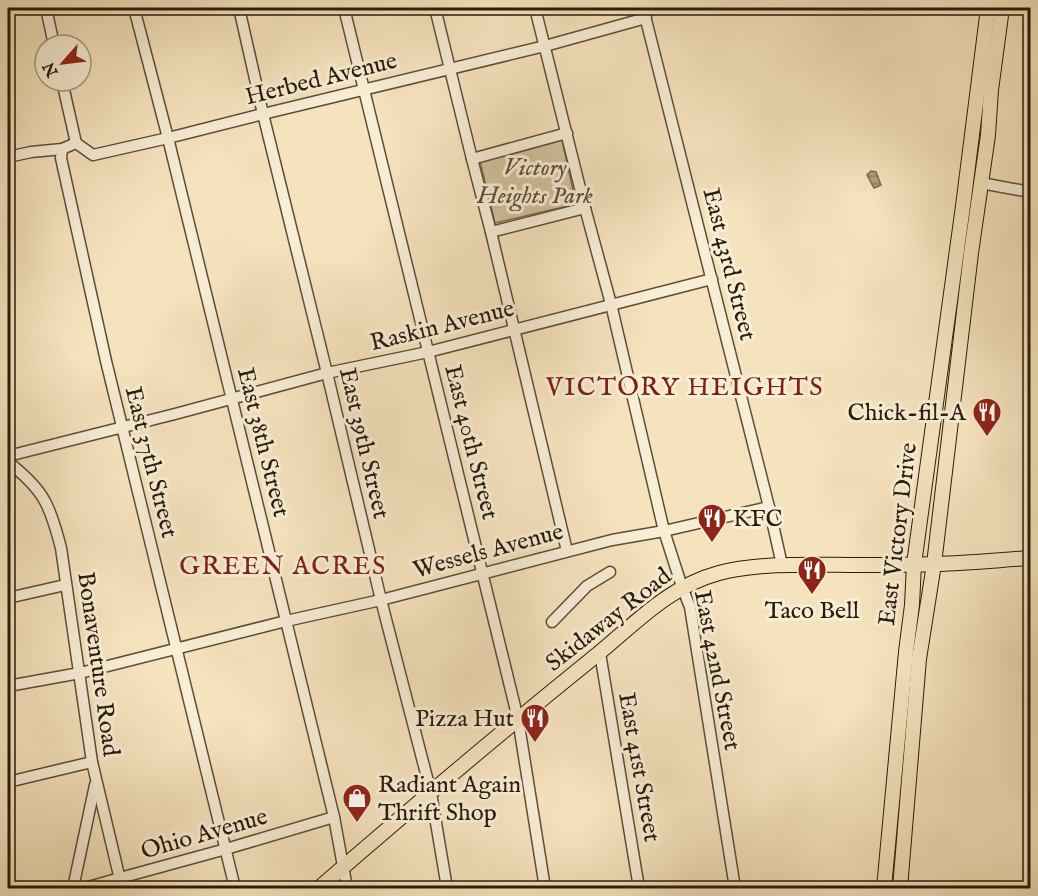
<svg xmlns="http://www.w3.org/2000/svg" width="1038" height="896" font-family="'IM FELL English',serif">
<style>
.green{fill:#d2c19f;stroke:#7e6e54;stroke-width:1.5}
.water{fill:url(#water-rules);stroke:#7a6b51;stroke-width:1.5}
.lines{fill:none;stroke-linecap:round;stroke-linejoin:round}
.minor-casing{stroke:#5c4e37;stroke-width:13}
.major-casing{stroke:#291c0a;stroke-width:16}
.minor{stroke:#f8edd5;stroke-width:10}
.major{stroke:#f5e3be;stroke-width:14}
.labels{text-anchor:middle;stroke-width:6;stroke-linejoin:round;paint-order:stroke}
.street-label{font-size:24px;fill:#291c0a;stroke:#f8edd5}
.park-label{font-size:24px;font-style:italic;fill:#5c4e37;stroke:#f8edd5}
.poi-label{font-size:24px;fill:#291c0a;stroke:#f8edd5;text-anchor:end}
.neighbourhood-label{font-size:26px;letter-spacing:1.5px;fill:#7a1f14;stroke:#f8edd5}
</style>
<defs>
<pattern id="water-rules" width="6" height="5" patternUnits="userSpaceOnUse" patternTransform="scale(1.5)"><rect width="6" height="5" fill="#b09f81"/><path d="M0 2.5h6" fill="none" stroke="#8f8168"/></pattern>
</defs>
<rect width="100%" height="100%" fill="#f5e3be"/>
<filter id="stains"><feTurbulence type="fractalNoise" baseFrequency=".00333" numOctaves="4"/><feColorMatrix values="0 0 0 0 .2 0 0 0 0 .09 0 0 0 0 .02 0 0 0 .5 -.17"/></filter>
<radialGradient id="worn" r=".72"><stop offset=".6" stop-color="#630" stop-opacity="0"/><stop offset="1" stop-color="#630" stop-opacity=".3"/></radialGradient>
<path class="green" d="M562,140L576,204L495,223L480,161Z"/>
<path class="water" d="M871,171L876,172L881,185L874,188L867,175Z"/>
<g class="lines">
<g class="minor-casing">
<g id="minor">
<path d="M46,8L54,45"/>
<path d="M134,8L168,138L334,817L347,888"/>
<path d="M239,8L263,114L327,373L381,600L431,793L447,888"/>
<path d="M344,8L518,719L545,888"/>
<path d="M435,8L472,159L491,232L567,551"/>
<path d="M535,8L585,208L611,304L664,531L682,587L690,607L735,888"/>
<path d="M643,8L769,507L782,565"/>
<path d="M62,81L76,143"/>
<path d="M62,149L61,158L106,361L235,888"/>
<path d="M8,157L31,152L62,149L76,143L93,155L168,138L263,114L545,46L646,18"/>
<path d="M472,159L567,133"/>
<path d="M981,183L1030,192"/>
<path d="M491,232L585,208"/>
<path d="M8,456L175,414L327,373L428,352L712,279"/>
<path d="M8,462C44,490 50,505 61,548L92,762L122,888"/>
<path d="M8,598L65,585"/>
<path d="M552,622L587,586L610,572"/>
<path d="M600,653L639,888"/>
<path d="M8,686L80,673L286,621L381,600L612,540L664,531L769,507"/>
<path d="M8,782L92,762"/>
<path d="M73,888L95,785"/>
<path d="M85,888L120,878L226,849L334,817"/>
</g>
</g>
<g class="major-casing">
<g id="major">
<path d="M319,888C409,810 500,733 593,658C633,626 667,587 719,573C760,562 816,565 859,565C884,565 910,565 936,564C967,563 999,560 1030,558"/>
<path d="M884,888L906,652L912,605L914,564L963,206L988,8"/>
<path d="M900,888L919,659L934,564L971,253L988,135L991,90L1002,8"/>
</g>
</g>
<use href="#minor" class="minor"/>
<use href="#major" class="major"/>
</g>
<defs>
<g id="restaurant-pin" transform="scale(1.5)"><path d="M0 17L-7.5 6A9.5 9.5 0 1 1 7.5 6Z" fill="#8f2418" stroke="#f8edd5"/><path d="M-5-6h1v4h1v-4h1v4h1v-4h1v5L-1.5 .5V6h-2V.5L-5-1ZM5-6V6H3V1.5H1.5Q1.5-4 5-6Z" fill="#fff"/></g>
<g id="shop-pin" transform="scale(1.5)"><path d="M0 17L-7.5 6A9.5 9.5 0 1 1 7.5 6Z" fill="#8f2418" stroke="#f8edd5"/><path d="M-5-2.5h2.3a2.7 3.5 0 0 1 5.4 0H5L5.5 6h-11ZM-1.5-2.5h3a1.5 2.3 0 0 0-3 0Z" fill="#fff"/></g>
</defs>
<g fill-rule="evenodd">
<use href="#restaurant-pin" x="987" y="412"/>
<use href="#restaurant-pin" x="712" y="518"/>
<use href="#restaurant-pin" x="812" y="570"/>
<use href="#restaurant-pin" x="535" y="718"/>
<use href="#shop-pin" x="357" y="798"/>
</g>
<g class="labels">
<g class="street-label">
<text transform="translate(321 78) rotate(-14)" y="8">Herbed Avenue</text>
<text transform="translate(730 264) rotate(76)" y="8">East 43rd Street</text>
<text transform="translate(442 325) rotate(-14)" y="8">Raskin Avenue</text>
<text transform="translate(264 442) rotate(76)" y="8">East 38th Street</text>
<text transform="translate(472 442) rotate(76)" y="8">East 40th Street</text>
<text transform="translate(365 443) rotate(77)" y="8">East 39th Street</text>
<text transform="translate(152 462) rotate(76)" y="8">East 37th Street</text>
<text transform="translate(897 534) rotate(-83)" y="8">East Victory Drive</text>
<text transform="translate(488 550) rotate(-15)" y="8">Wessels Avenue</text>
<text transform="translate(608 619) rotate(-38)" y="8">Skidaway Road</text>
<text transform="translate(99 664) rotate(82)" y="8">Bonaventure Road</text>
<text transform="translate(718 670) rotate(79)" y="8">East 42nd Street</text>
<text transform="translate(640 767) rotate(80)" y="8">East 41st Street</text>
<text transform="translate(204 833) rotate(-16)" y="8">Ohio Avenue</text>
</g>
<g class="park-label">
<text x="535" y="175">Victory<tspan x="535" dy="28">Heights Park</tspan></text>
</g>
<g class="poi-label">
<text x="966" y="420">Chick-fil-A</text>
<text x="733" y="526" text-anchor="start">KFC</text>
<text x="812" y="618" text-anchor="middle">Taco Bell</text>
<text x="514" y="726">Pizza Hut</text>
<text x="378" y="792" text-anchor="start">Radiant Again<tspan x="378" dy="28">Thrift Shop</tspan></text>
</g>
<g class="neighbourhood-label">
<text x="685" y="395">VICTORY HEIGHTS</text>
<text x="283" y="574">GREEN ACRES</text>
</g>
</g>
<rect width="1038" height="896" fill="none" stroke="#f5e3be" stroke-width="30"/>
<rect x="9" y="9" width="1020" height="878" fill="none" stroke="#291c0a" stroke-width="3"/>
<rect x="15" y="15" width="1008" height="866" fill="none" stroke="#291c0a" stroke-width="1.5"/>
<g transform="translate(63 63) rotate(242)"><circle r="28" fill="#f8edd5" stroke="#a59984" stroke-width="1.5"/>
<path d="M0-4.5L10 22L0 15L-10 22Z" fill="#8f2418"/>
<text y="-9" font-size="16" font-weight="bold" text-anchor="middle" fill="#291c0a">N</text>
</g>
<rect width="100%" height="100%" filter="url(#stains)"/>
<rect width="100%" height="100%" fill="url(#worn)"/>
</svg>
